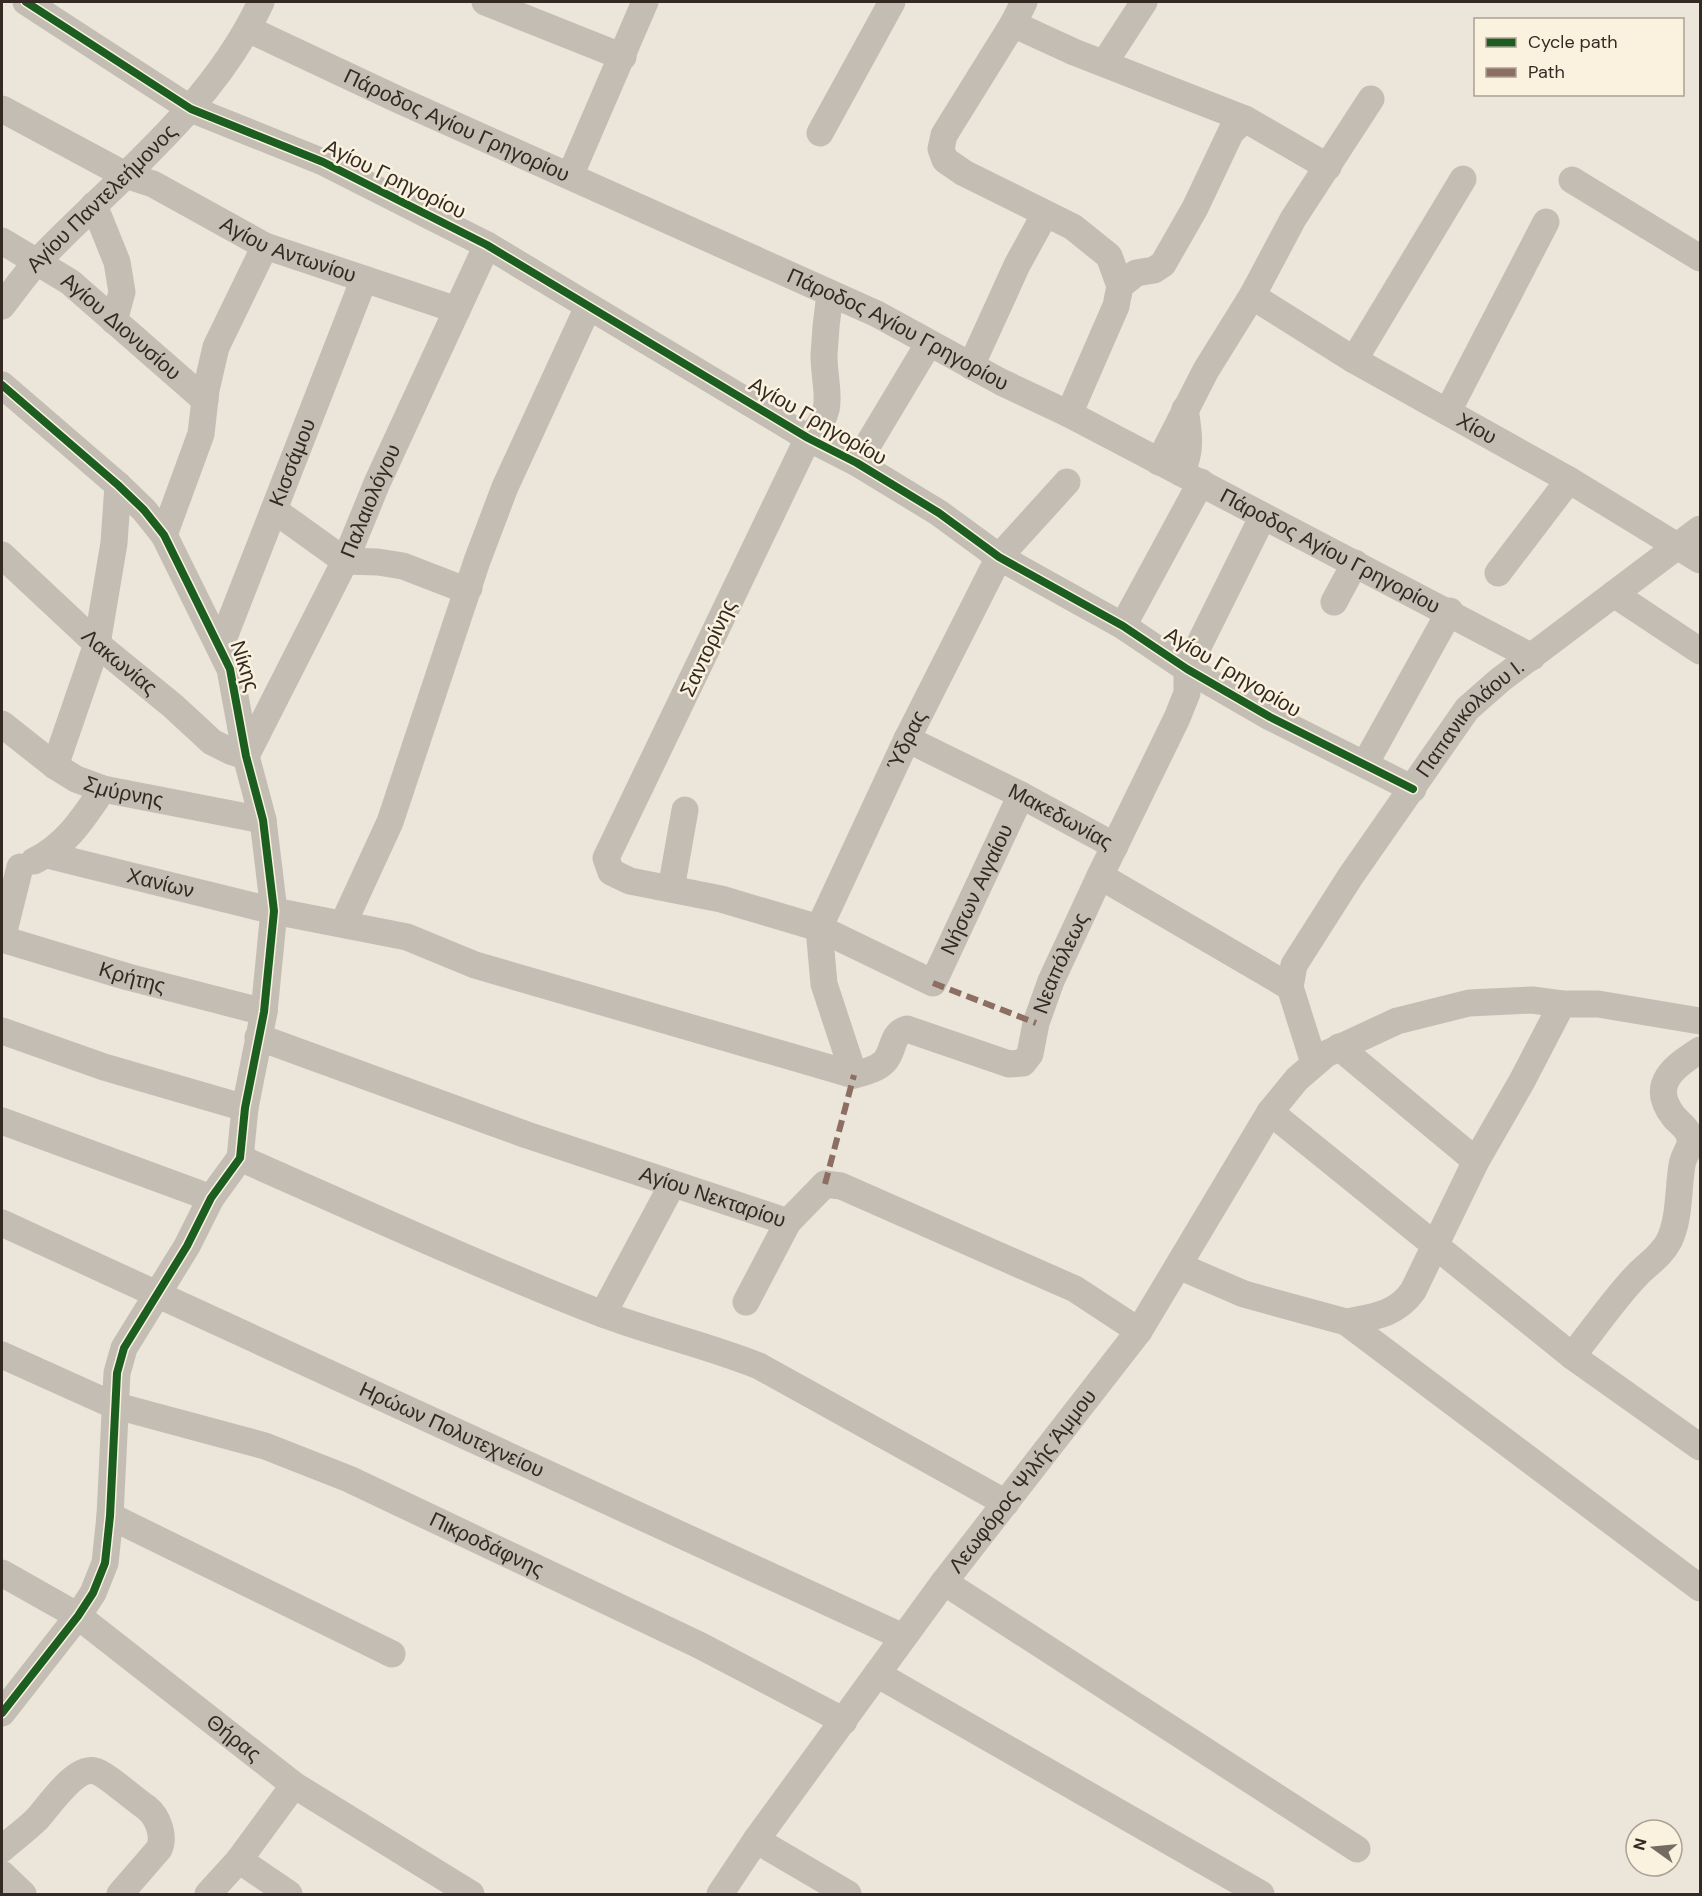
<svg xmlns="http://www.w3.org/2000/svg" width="1702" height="1896" font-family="'DM Sans',sans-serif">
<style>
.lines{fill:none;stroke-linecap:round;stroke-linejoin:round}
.minor{stroke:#c4bdb4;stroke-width:27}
.quiet{stroke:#8d6e63;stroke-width:6;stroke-dasharray:12 6;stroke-linecap:butt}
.cycleway-casing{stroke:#faf1df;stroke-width:11}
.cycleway{stroke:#1b5e20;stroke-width:8}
.labels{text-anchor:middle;stroke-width:5;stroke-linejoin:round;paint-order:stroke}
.street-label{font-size:21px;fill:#342a23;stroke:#faf1df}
</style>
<rect width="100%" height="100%" fill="#ebe5da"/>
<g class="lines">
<g class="minor">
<path d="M26,2L191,109L323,162L487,245L808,438L857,463L939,513L999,557L1123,626L1187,669L1270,717L1413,789"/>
<path d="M485,2L623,57"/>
<path d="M1013,24L1024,2"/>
<path id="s1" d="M248,29L399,100L877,314L1001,382L1069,414L1532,657"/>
<path d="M1105,62L1144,2"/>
<path id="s2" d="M2,109L125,175L153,184L265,246L457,310"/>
<path d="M820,133L892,2"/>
<path d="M570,176L645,2"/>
<path d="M1572,180L1700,258"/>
<path d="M94,205L117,262L122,292L114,321"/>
<path id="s3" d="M2,241L70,282L205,400"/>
<path d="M1120,286L1136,273L1154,270L1163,264L1195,208L1231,132L1245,119"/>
<path id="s4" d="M830,294C827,314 825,334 824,355C824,390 838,410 808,438L606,858L611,872L630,881L721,899L819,928L933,983L1021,795"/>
<path id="s5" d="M1252,296L1354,360L1569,480L1700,560"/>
<path id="s6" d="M2,306C14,291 25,274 39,260C117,179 213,106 261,2"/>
<path d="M1354,360L1463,179"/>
<path d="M971,366L1017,265L1045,214"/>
<path d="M2,385L118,485L144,510L164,535L230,669L246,756L263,820L274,911L264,1012L245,1108L240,1158L211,1198L187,1246L124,1348L117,1373L110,1516L105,1563L93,1593L78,1616L2,1713"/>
<path d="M1448,411L1546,222"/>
<path d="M1069,414L1116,306L1120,286L1109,256L1073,227L964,173L945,160L941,149L944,135L1013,24L1074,52L1245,119L1328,167"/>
<path d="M1159,462L1206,370L1252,296L1293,219L1371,99"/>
<path d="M857,463L929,343"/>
<path d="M1181,473C1192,451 1189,433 1185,409"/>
<path d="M274,510L345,561L378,562L403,566L460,588H469"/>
<path d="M1263,516L1187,669V693L1177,718L1100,876L1290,987"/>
<path d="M164,535L201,434L206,390L216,347L265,246"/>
<path id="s7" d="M2,555L97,644L173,706L212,742L230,751L246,756L345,561L377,483L487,245"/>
<path d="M1498,573L1569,480"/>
<path d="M1614,594L1700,651"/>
<path d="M1334,602L1355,563"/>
<path d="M1123,626L1201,482"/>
<path id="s8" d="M221,645L364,279"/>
<path id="s9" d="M2,724L55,766L76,779L103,789L263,820"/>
<path id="s10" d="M907,739L1021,795L1115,846"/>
<path d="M1365,764L1450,611"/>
<path d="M55,766L97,644L114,543L118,485"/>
<path id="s11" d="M47,855L274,911L407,937L475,965L854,1075C864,1072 876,1070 884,1062C895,1051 890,1034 907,1029L1009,1064L1023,1063L1030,1054L1036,1023L1051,981L1100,876"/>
<path d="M34,861C66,846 84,817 103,789"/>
<path id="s12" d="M20,867L2,939L128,977L264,1012"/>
<path d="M671,889L685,810"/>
<path d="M343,924L390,822L477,561L505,487L588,307"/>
<path id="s13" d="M819,928L907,739L999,557L1067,482"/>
<path d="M819,928L824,984L854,1075"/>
<path d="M2,1031L104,1067L245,1108"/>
<path id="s14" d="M258,1037L527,1135L788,1222L825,1184L841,1186L1075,1289L1139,1331"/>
<path d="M1339,1047L1476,1161"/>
<path id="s15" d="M1314,1063L1290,987L1294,965L1350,877L1467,709L1500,680L1700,529"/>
<path d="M1270,1112L1572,1356L1700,1447"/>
<path d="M2,1121L211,1198"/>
<path d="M240,1158C360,1211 478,1265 600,1313C652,1333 707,1345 759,1366L1006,1503"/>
<path id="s16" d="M2,1223L903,1637"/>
<path d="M1179,1266L1244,1294L1346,1322L1700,1588"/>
<path d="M746,1302L788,1222"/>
<path d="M603,1314L672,1185"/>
<path d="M1346,1322C1373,1317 1396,1315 1413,1291L1476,1161L1522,1081L1562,1004"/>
<path id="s17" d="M2,1355L113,1405L265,1446L349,1479L699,1645L844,1721"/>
<path d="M1572,1356C1594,1329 1614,1299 1638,1274C1649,1263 1661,1256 1669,1241C1680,1219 1678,1188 1682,1165C1683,1157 1689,1150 1690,1143C1691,1130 1681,1125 1674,1117C1648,1084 1675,1066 1700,1050"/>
<path d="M110,1516L392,1654"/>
<path id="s18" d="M2,1573L78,1616L294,1785L471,1894"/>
<path d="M944,1582L1357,1849"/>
<path d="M877,1674L1261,1894"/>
<path d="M756,1840L848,1894"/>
<path d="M2,1849C13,1839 26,1830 37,1819C49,1806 75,1766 95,1771C105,1773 136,1801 147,1808C158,1817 165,1836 159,1849L120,1894"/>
<path d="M239,1860L289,1894"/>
<path d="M2,1874L23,1894"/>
<path d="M208,1894L239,1860L294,1785"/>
<path id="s19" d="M720,1894L756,1840L944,1582L1139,1331L1270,1112L1297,1079L1326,1054L1397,1021L1469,1003L1532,1000L1562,1004H1598L1700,1021"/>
</g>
<g class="quiet">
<path d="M933,983L1036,1023"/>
<path d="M825,1184L854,1075"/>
</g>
<g class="cycleway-casing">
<g id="cycleway">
<path d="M26,2L191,109L323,162L487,245L808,438L857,463L939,513L999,557L1123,626L1187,669L1270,717L1413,789"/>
<path d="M2,385L118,485L144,510L164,535L230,669L246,756L263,820L274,911L264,1012L245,1108L240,1158L211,1198L187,1246L124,1348L117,1373L110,1516L105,1563L93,1593L78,1616L2,1713"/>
</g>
</g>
<use href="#cycleway" class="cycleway"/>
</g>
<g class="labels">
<g class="street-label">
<text dy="7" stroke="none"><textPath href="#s1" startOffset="230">Πάροδος Αγίου Γρηγορίου</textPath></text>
<text transform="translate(395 179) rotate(26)" y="7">Αγίου Γρηγορίου</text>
<text dy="7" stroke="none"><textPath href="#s6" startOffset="147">Αγίου Παντελεήμονος</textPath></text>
<text dy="7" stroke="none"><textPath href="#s2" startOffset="320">Αγίου Αντωνίου</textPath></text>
<text dy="7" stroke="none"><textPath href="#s3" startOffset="147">Αγίου Διονυσίου</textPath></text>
<text dy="7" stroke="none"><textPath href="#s1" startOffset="716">Πάροδος Αγίου Γρηγορίου</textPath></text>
<text transform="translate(818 421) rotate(30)" y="7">Αγίου Γρηγορίου</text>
<text dy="7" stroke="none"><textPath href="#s5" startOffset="261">Χίου</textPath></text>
<text dy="7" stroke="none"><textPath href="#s8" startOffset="196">Κισσάμου</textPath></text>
<text dy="7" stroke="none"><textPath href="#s7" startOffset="602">Παλαιολόγου</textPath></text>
<text dy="7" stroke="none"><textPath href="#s1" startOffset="1202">Πάροδος Αγίου Γρηγορίου</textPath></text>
<text transform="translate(708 648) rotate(-65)" y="7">Σαντορίνης</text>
<text dy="7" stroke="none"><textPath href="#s7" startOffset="159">Λακωνίας</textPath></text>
<text transform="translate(245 666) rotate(72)" y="7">Νίκης</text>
<text transform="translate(1233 672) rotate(31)" y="7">Αγίου Γρηγορίου</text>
<text dy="7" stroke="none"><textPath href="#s15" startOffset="406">Παπανικολάου Ι.</textPath></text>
<text dy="7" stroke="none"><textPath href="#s13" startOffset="207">Ύδρας</textPath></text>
<text dy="7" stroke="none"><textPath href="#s9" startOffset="142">Σμύρνης</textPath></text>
<text dy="7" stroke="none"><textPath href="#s10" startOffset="172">Μακεδωνίας</textPath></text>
<text dy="7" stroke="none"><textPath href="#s11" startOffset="117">Χανίων</textPath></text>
<text dy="7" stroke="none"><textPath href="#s4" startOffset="1077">Νήσων Αιγαίου</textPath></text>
<text dy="7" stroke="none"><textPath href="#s11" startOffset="1142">Νεαπόλεως</textPath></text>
<text dy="7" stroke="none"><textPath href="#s12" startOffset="210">Κρήτης</textPath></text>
<text dy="7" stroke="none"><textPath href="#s14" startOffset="482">Αγίου Νεκταρίου</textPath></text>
<text dy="7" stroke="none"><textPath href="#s16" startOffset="495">Ηρώων Πολυτεχνείου</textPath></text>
<text dy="7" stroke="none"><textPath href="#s19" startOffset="512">Λεωφόρος Ψιλής Άμμου</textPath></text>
<text dy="7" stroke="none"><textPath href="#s17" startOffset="522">Πικροδάφνης</textPath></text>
<text dy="7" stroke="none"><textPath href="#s18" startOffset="285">Θήρας</textPath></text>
</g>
</g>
<rect width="1702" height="1896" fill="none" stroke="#342a23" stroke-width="6"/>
<rect x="1474" y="18" width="210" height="78" fill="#faf1df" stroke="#aba194" stroke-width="1.5"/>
<rect x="1486" y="38" width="30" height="9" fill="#1b5e20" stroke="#aba194" stroke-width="1.5"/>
<text x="1528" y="48" font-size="18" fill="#342a23">Cycle path</text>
<rect x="1486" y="68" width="30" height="9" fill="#8d6e63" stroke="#aba194" stroke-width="1.5"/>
<text x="1528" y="78" font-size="18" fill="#342a23">Path</text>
<g transform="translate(1654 1848) rotate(285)"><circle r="28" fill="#faf1df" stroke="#aba194" stroke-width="1.5"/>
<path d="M0-4.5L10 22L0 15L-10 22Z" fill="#746b63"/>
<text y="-9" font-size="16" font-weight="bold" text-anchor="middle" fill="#342a23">N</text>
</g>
</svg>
